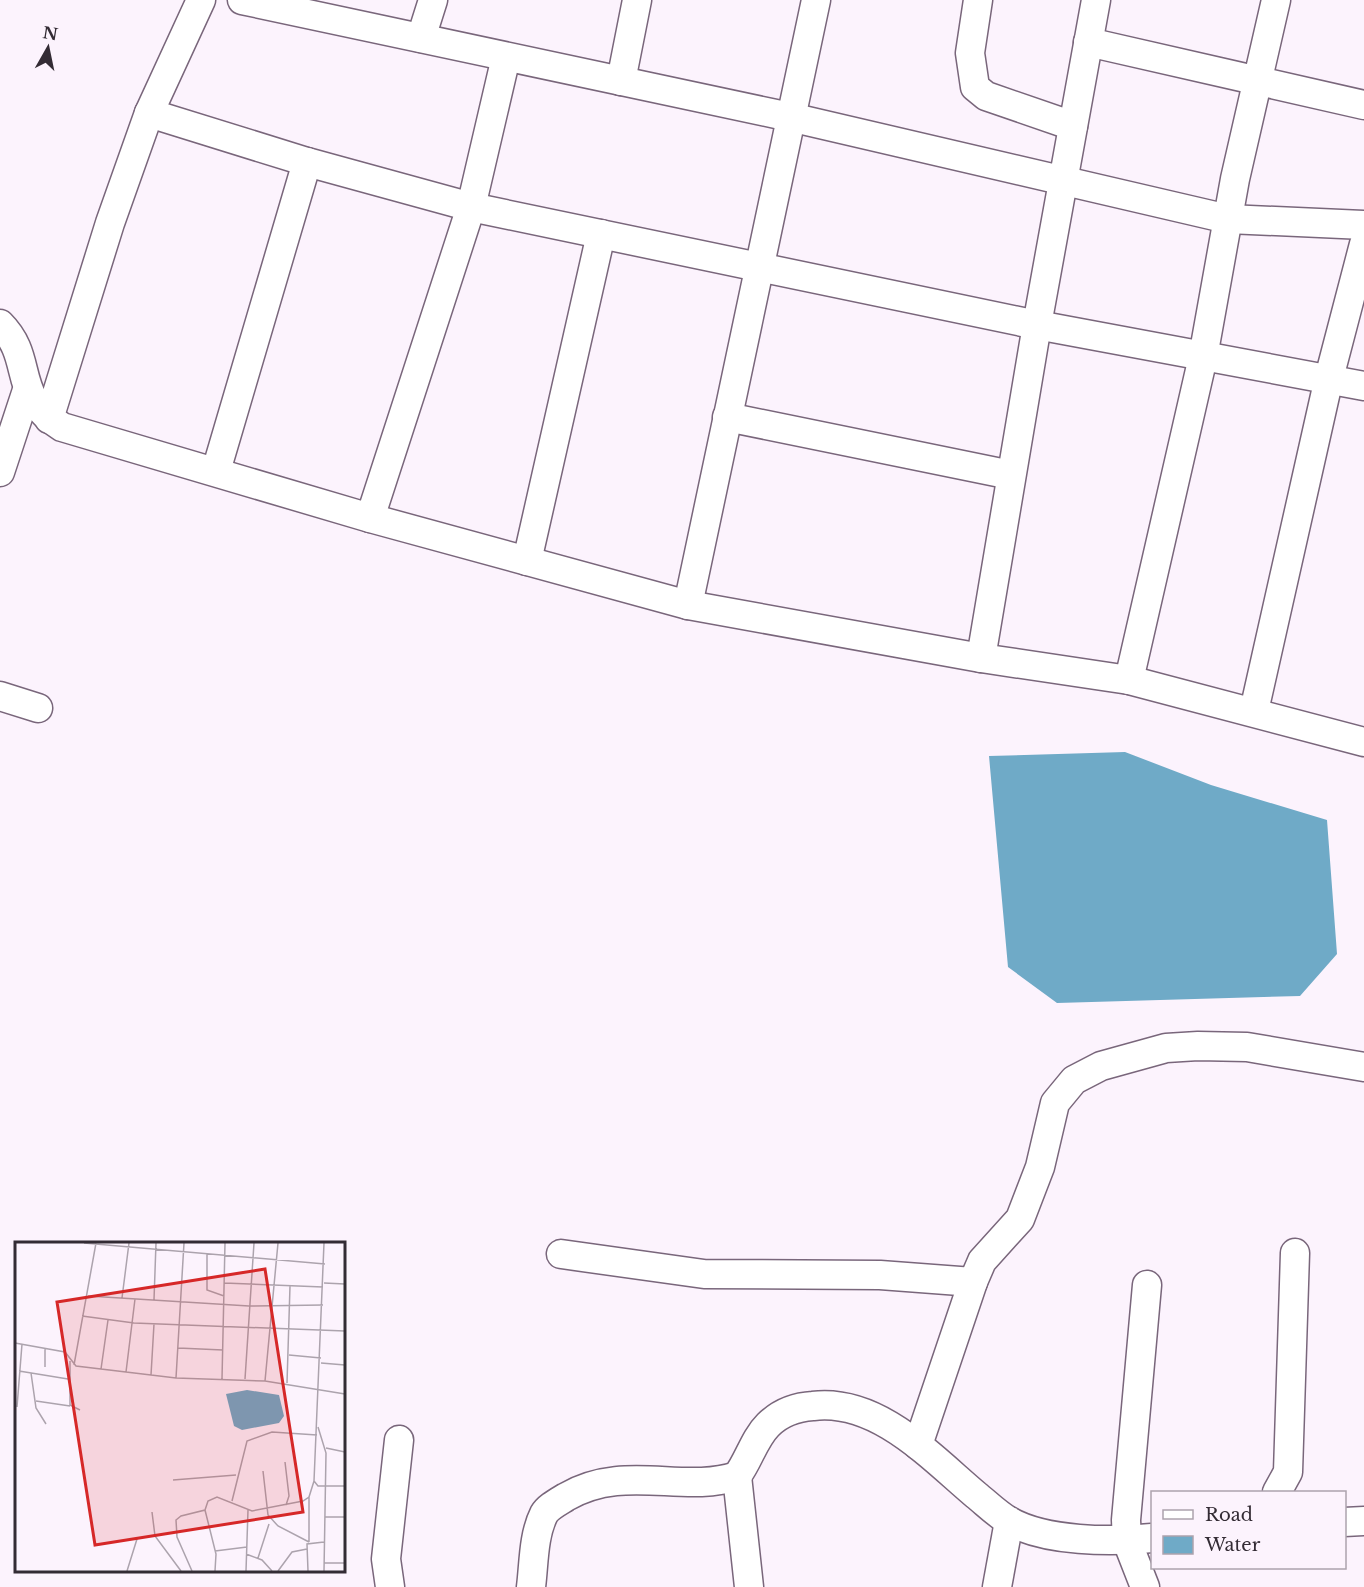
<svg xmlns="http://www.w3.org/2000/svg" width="1364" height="1587" font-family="'Libre Baskerville',serif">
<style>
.water{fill:#6faac7}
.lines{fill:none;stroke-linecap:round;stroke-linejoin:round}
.minor-casing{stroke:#79667b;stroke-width:31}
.minor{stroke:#fff;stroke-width:28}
.inset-road{fill:none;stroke:#aca3ad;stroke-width:1.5}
.view{fill:#d62828;fill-opacity:0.15;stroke:#d62828;stroke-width:3}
.inset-edge{fill:none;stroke:#332b34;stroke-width:3}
</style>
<rect width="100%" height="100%" fill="#fcf3fd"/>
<path class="water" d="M1125,752L1211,785L1327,820L1337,954L1300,996L1057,1003L1008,967L989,756Z"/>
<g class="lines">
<g class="minor-casing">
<g id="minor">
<path d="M242,0L790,117L1228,219L1364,225"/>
<path d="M978,0L970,53L975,87L986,96L1073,126"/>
<path d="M421,38L433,0"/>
<path d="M1088,42L1364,105"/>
<path d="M621,81L637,0"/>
<path d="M149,113L307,162L471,207L1037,325L1364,386"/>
<path d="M0,324C36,360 9,394 62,427L370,518L688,605L981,658L1129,680L1364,742"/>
<path d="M727,417L1011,475"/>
<path d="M49,419L110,223L149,113L201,0"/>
<path d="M216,471L307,162"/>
<path d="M0,472L27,390"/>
<path d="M370,518L471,207L506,57"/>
<path d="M527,561L601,234"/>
<path d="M688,605L816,0"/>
<path d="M981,658L1037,325L1096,0"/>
<path d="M1129,680L1203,357L1235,179L1276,0"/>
<path d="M0,696L38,708"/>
<path d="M1254,711L1329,378L1364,244"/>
<path d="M561,1254L704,1274L880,1275L973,1282"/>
<path d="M918,1445L973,1282L982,1261L1020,1219L1040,1167L1055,1103L1074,1080L1101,1066L1166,1048L1198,1046L1247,1047L1364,1067"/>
<path d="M737,1476L749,1587"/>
<path d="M1277,1492L1288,1472L1295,1253"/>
<path d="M1344,1522L1364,1521"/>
<path d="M390,1587L386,1559L399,1440"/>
<path d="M531,1587C534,1564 533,1536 544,1514C548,1507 558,1502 566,1497C624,1463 683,1494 737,1476C749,1460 754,1439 768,1425C780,1413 796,1407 813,1406C877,1398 931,1457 976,1495C986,1503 997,1514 1009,1521C1046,1542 1111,1542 1152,1538"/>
<path d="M997,1587L1009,1521"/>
<path d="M1145,1587L1127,1541L1126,1520L1147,1285"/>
</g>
</g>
<use href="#minor" class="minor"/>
</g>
<g transform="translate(15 1242)">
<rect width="330" height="330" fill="#fcf3fd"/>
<path d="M232,148L264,153L269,174L264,181L227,188L219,184L211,152Z" fill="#6faac7"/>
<path class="inset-road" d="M69,1L310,22M309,1L299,239L303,244H330M192,12V48L209,54M209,41L308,45M309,41L330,42M73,54L234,64L308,63M107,56L114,1M139,58L141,1M67,74L119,81L330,89M0,101L50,110L61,124L161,136L250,139L330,152M30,106V125M163,106L208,108M274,113L306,116M55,119V163L65,168M306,121L330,123M59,123L81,1M86,127L93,78M4,129L53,137M111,130L120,57M16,131L21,166L31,182M136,133L139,82M161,136L169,1M207,137L210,1M230,137L239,1M250,139L263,1M272,141L275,44M21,159L55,164M2,165L7,102M303,185L311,211L309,329M311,206L330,210M270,220L274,254L271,263M248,229L253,273L263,284L294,300M158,238L221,233M217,259L232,199L257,190L302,193M190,268L201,312L200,329M137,270L140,294L166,329M310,275H330M294,300V255M200,309L232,305M231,312L247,318L257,329M243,316L254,282M309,321H330M112,329L122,297M177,329L162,295L161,278L166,274L190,268L193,259L202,255L237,269L288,259L294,255L299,239M231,329L233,268M263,329L277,310L292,307M293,329L292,302L309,300"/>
<path class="view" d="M250,27L288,270L80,303L42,60Z"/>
<rect width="330" height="330" class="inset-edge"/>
</g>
<rect x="1151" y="1491" width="195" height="78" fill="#fcf3fd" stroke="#aca3ad" stroke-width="1.5"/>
<rect x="1163" y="1510" width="30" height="9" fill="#ffffff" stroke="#aca3ad" stroke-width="1.5"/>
<text x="1205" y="1521" font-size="18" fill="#332b34">Road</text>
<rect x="1163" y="1536" width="30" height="18" fill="#6faac7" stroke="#aca3ad" stroke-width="1.5"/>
<text x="1205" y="1551" font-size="18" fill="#332b34">Water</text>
<g transform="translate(48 48) rotate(9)" stroke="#fcf3fd" stroke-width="4.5" paint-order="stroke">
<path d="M0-4.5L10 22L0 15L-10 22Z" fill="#332b34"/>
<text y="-9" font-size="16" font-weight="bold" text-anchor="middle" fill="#332b34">N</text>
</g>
</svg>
